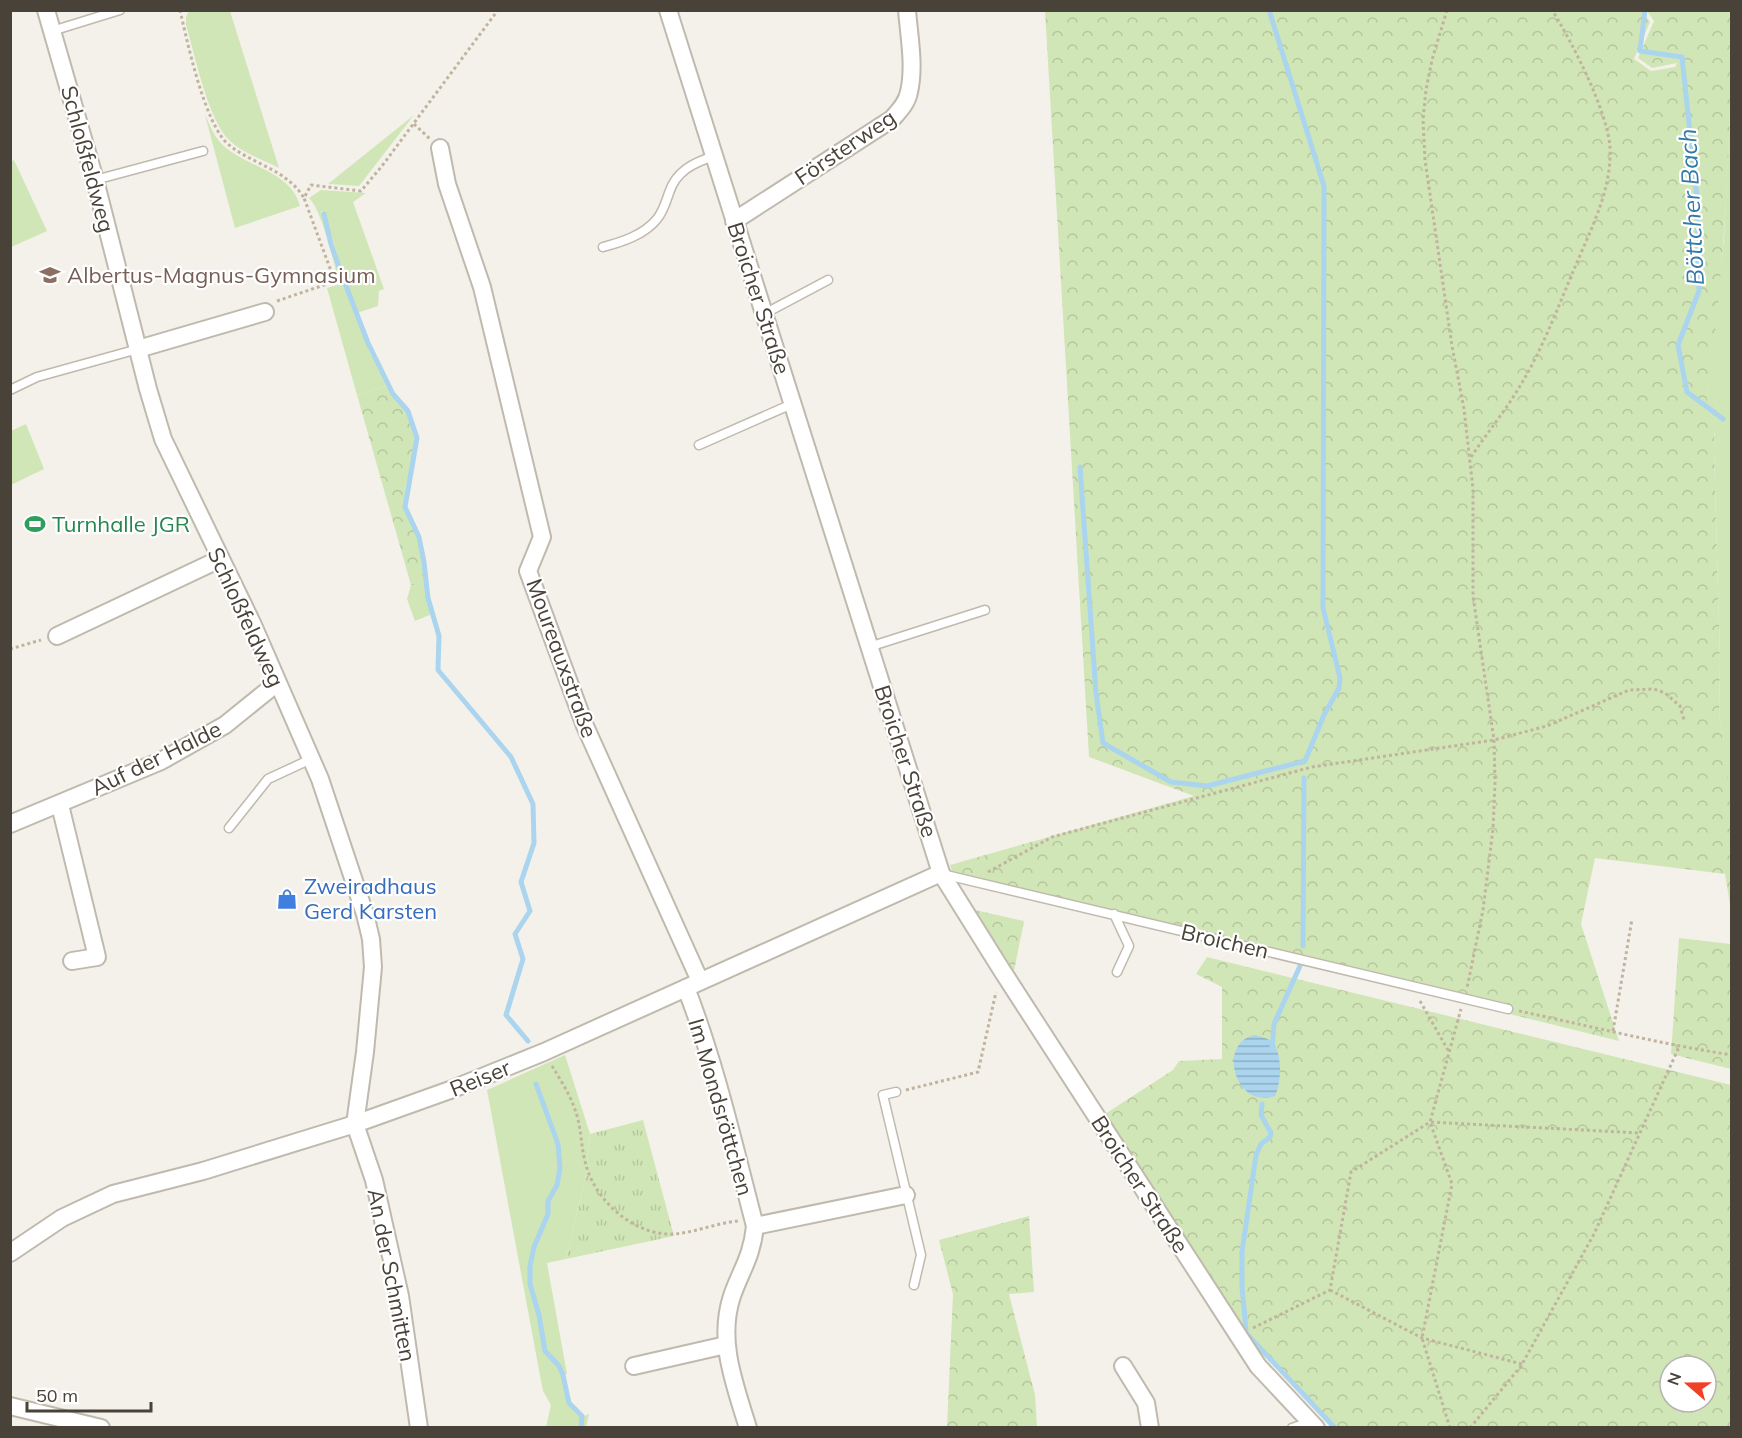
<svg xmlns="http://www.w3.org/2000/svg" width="1742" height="1438" font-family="Mulish,sans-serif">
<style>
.green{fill:#d1e6b6}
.forest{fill:url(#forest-crowns);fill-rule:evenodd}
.park{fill:url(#park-tufts)}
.water{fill:url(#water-rules)}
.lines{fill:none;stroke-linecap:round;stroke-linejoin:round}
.stream{stroke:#abd4ee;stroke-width:5}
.lane-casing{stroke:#c0b9ad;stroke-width:11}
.street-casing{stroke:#c0b9ad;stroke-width:20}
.path{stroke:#c1b49f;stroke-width:3;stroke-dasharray:3 3;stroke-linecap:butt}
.lane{stroke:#fff;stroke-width:8}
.street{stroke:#fff;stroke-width:16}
.labels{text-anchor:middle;stroke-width:4.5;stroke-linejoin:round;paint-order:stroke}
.street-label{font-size:22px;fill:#484239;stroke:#fff}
.education-label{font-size:22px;fill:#785e54;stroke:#fff;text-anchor:start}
.leisure-label{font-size:22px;fill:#27864d;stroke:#fff;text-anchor:start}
.shop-label{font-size:22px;fill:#366cbe;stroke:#fff;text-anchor:start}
.water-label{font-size:24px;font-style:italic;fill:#347aa8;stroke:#fff}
</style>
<defs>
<pattern id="forest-crowns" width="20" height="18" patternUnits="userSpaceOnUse" patternTransform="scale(1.5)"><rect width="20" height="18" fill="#d1e6b6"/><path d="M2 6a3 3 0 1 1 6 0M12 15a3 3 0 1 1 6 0" fill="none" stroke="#b5c69d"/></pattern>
<pattern id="park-tufts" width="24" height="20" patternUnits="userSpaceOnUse" patternTransform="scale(1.5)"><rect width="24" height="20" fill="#d1e6b6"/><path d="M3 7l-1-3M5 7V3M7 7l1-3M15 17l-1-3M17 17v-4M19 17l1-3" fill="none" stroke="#b5c69d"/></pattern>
<pattern id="water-rules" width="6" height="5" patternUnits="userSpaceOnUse" patternTransform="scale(1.5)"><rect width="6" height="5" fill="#abd4ee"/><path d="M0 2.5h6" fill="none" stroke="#8daec2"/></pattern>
</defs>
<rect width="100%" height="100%" fill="#f4f1eb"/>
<g class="green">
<path d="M189,11H230L279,168C263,160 243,153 230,141C208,121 195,55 186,25V17Z"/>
<path d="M1731,91V808L1719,714L1720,661L1714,449L1716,402L1707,400L1724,238Z"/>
<path d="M205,115C211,127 215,139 225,147C250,168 291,172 300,206L235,228Z"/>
<path d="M414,115L359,186L328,184Z"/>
<path d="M14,160L47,231L11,247L10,162Z"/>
<path d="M321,190L366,193L353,202L384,289L379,291L378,306L357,313L346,283L324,212L321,211L343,284L370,353L388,385L357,395L327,288L340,284C333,263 323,212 309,198Z"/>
<path d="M26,424L44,469L11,485V431Z"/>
<path d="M411,585H426L428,601L432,614L415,621L407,599Z"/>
<path d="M565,1055L590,1134L586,1174L566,1259L547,1263L567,1374L562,1376L568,1404L581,1417L589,1414L586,1427H546L551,1405L543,1391L541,1381L487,1090Z"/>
</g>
<g class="forest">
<path d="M1045,11H1642L1650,22L1634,59L1651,71L1675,67L1677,63L1652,68L1638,58L1654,21L1647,11H1731C1732,140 1724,271 1707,400L1716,402L1714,449L1720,661L1719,714L1732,808L1731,911L1725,874L1595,858L1581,924L1619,1041L954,877L950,865L1194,796L1089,757Z"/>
<path d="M388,385L397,401L407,410L411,419L416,440L414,461L406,485L404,505L420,544L426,585H411L357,395Z"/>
<path d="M975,910L1024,921L1014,971Z"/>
<path d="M1679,938L1731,944V1069L1671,1054Z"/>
<path d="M1207,957L1731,1085V1427H1335L1242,1329L1105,1114L1173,1070L1179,1061L1222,1059V987L1196,974ZM1670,1366H1706V1402H1670Z"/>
<path d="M1029,1216L1034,1292L1009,1294L1035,1395L1037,1427H947L953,1294L939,1240Z"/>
</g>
<path class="park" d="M643,1120L674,1236L566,1259L586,1174L590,1134Z"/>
<path class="water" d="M1255,1035C1261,1037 1269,1038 1273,1043C1283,1055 1281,1084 1275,1096C1234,1110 1217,1042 1255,1035Z"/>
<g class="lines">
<g class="stream">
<path d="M1645,10L1640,51L1682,57L1697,198L1699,291L1678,345L1687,392L1723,419"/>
<path d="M324,214L331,244L343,278L368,343L393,394L408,411L417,438L405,507L419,537L424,562L428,598L439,636L438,670L511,757L533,804L534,843L521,882L530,911L515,934L523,959L506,1015L528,1041"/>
<path d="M1080,467L1096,693L1103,743L1171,782L1207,786L1305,761L1324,715L1339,688L1340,678L1323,608L1324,186L1269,10"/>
<path d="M1303,946L1304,778"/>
<path d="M1272,1049L1274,1024L1300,966"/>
<path d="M536,1084L558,1144L560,1168L557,1185L548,1201V1214L534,1247L530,1266V1284L539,1315L545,1351L559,1366L563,1375L569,1403L582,1416L581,1428"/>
<path d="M1246,1330L1242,1287V1252L1256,1155L1261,1144L1270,1137L1271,1133L1261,1115L1262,1104"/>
<path d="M1246,1333L1335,1428"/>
</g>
<g class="lane-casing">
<g id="lane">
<path d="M52,31L120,10"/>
<path d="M95,180L203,151"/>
<path d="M603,247C622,242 644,235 657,219C663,212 666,202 669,193C676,171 693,163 714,156"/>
<path d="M764,314L828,280"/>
<path d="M10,390L37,377L138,349"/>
<path d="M699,445L792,404"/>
<path d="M869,647L985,610"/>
<path d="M229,828L268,779L311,759"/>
<path d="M942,874L1508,1009"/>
<path d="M1114,914L1129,946L1117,972"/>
<path d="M896,1092L883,1095L921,1255L914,1285"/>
<path d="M1292,1428L1310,1422"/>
</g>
</g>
<g class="street-casing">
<g id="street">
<path d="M46,10L95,180L148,389L163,439L252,623L320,779L365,914L371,939L373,967L365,1052L355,1124L374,1180L400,1296L419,1428"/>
<path d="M668,10L941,873L1001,969L1258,1366L1316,1428"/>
<path d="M440,148L447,184L482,287L542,537L528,571L585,726L700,981"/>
<path d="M734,221L892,119C899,111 907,103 909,92C915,66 909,36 907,10"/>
<path d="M138,349L265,312"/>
<path d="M57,636L220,559"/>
<path d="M60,805L97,957L72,961"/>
<path d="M10,824L161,761L225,725L277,683"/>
<path d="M686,988C716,1065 734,1146 755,1226C752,1257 741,1270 732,1296C717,1341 735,1385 748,1428"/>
<path d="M755,1226L906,1195"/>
<path d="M10,1253L62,1218L113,1194L203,1171L355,1124L450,1090L544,1052L941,873"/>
<path d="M634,1366L726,1345"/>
<path d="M1123,1366L1146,1403L1150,1428"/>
<path d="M10,1406L101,1428"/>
</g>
</g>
<g class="path">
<path d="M180,10C187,41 205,126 229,145C254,165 286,169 304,198"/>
<path d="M1447,10L1432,60L1426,90L1423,120L1425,160L1452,346L1464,409L1473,489V596L1494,740L1495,782L1493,829L1483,910L1467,988"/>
<path d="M414,124L430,139"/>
<path d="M277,301L324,285L334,279L304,198L311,185L361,191L382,166L498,10"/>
<path d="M1471,457C1487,433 1506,410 1520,386C1541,352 1557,310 1572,274C1588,235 1612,192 1610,148C1608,112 1572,42 1552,10"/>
<path d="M10,649L41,640"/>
<path d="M988,872L1052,837L1312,767L1494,740L1547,726L1629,690L1654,689L1665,693L1680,706L1684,720"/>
<path d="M1420,1001L1449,1052"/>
<path d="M1519,1011C1590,1026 1660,1044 1732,1055"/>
<path d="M1613,1031L1632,919"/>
<path d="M552,1066C560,1079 569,1093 574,1107C582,1127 580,1142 585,1161C593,1199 634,1237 675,1234C696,1232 717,1223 738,1221"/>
<path d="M906,1090L978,1072L996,992"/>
<path d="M1330,1290L1422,1338L1522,1364"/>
<path d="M1253,1328L1330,1290L1351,1172L1430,1122L1461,1009"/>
<path d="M1450,1428L1422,1338L1452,1184L1430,1122L1640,1133"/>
<path d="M1470,1428L1521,1366L1594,1234L1679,1047"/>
</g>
<use href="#lane" class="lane"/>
<use href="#street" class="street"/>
</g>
<defs>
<g id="school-bare" transform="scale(1.62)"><path d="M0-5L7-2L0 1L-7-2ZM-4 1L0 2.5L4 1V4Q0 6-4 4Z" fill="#8d6e63" stroke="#fff" stroke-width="2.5" paint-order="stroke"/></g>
<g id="stadium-bare" transform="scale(1.62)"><path d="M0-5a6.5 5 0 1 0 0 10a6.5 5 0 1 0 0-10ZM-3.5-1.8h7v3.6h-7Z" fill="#2e9e5b" stroke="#fff" stroke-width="2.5" paint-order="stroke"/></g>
<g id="shop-bare" transform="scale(1.62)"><path d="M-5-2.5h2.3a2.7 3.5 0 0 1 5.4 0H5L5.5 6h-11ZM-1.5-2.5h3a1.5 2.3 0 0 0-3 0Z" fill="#3f7fe0" stroke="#fff" stroke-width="2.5" paint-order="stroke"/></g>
</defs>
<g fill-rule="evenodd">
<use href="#school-bare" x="50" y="275"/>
<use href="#stadium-bare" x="35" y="524"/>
<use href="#shop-bare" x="287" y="899"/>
</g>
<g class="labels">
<g class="street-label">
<text transform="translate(845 147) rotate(-34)" y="8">Försterweg</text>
<text transform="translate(88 159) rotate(75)" y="8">Schloßfeldweg</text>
<text transform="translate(759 298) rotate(72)" y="8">Broicher Straße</text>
<text transform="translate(246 617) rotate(65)" y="8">Schloßfeldweg</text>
<text transform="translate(562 658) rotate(70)" y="8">Moureauxstraße</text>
<text transform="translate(156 758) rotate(-26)" y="8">Auf der Halde</text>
<text transform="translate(906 761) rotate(72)" y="8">Broicher Straße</text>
<text transform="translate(1225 941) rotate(13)" y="8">Broichen</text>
<text transform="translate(480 1078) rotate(-22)" y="8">Reiser</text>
<text transform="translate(721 1107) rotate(74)" y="8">Im Mondsröttchen</text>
<text transform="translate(1140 1184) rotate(57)" y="8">Broicher Straße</text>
<text transform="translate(392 1275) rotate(79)" y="8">An der Schmitten</text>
</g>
<g class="education-label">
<text x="67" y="283">Albertus-Magnus-Gymnasium</text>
</g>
<g class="leisure-label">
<text x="52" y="532">Turnhalle JGR</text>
</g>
<g class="shop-label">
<text x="304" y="894">Zweiradhaus<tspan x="304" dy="25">Gerd Karsten</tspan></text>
</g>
<g class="water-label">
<text transform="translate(1692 207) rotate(-93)" y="8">Böttcher Bach</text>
</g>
</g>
<rect width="1742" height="1438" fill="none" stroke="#484239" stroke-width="24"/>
<g transform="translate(1688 1384) rotate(290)"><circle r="28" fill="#ffffff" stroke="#b6b3b0" stroke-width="1.5"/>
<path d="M0-4.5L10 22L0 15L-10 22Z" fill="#f04027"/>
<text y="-9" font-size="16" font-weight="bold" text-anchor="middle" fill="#484239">N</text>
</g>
<path d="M27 1402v9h124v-9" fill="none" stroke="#484239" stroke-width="3"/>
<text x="36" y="1402" font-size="18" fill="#484239" stroke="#ffffff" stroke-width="4.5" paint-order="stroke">50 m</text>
</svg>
